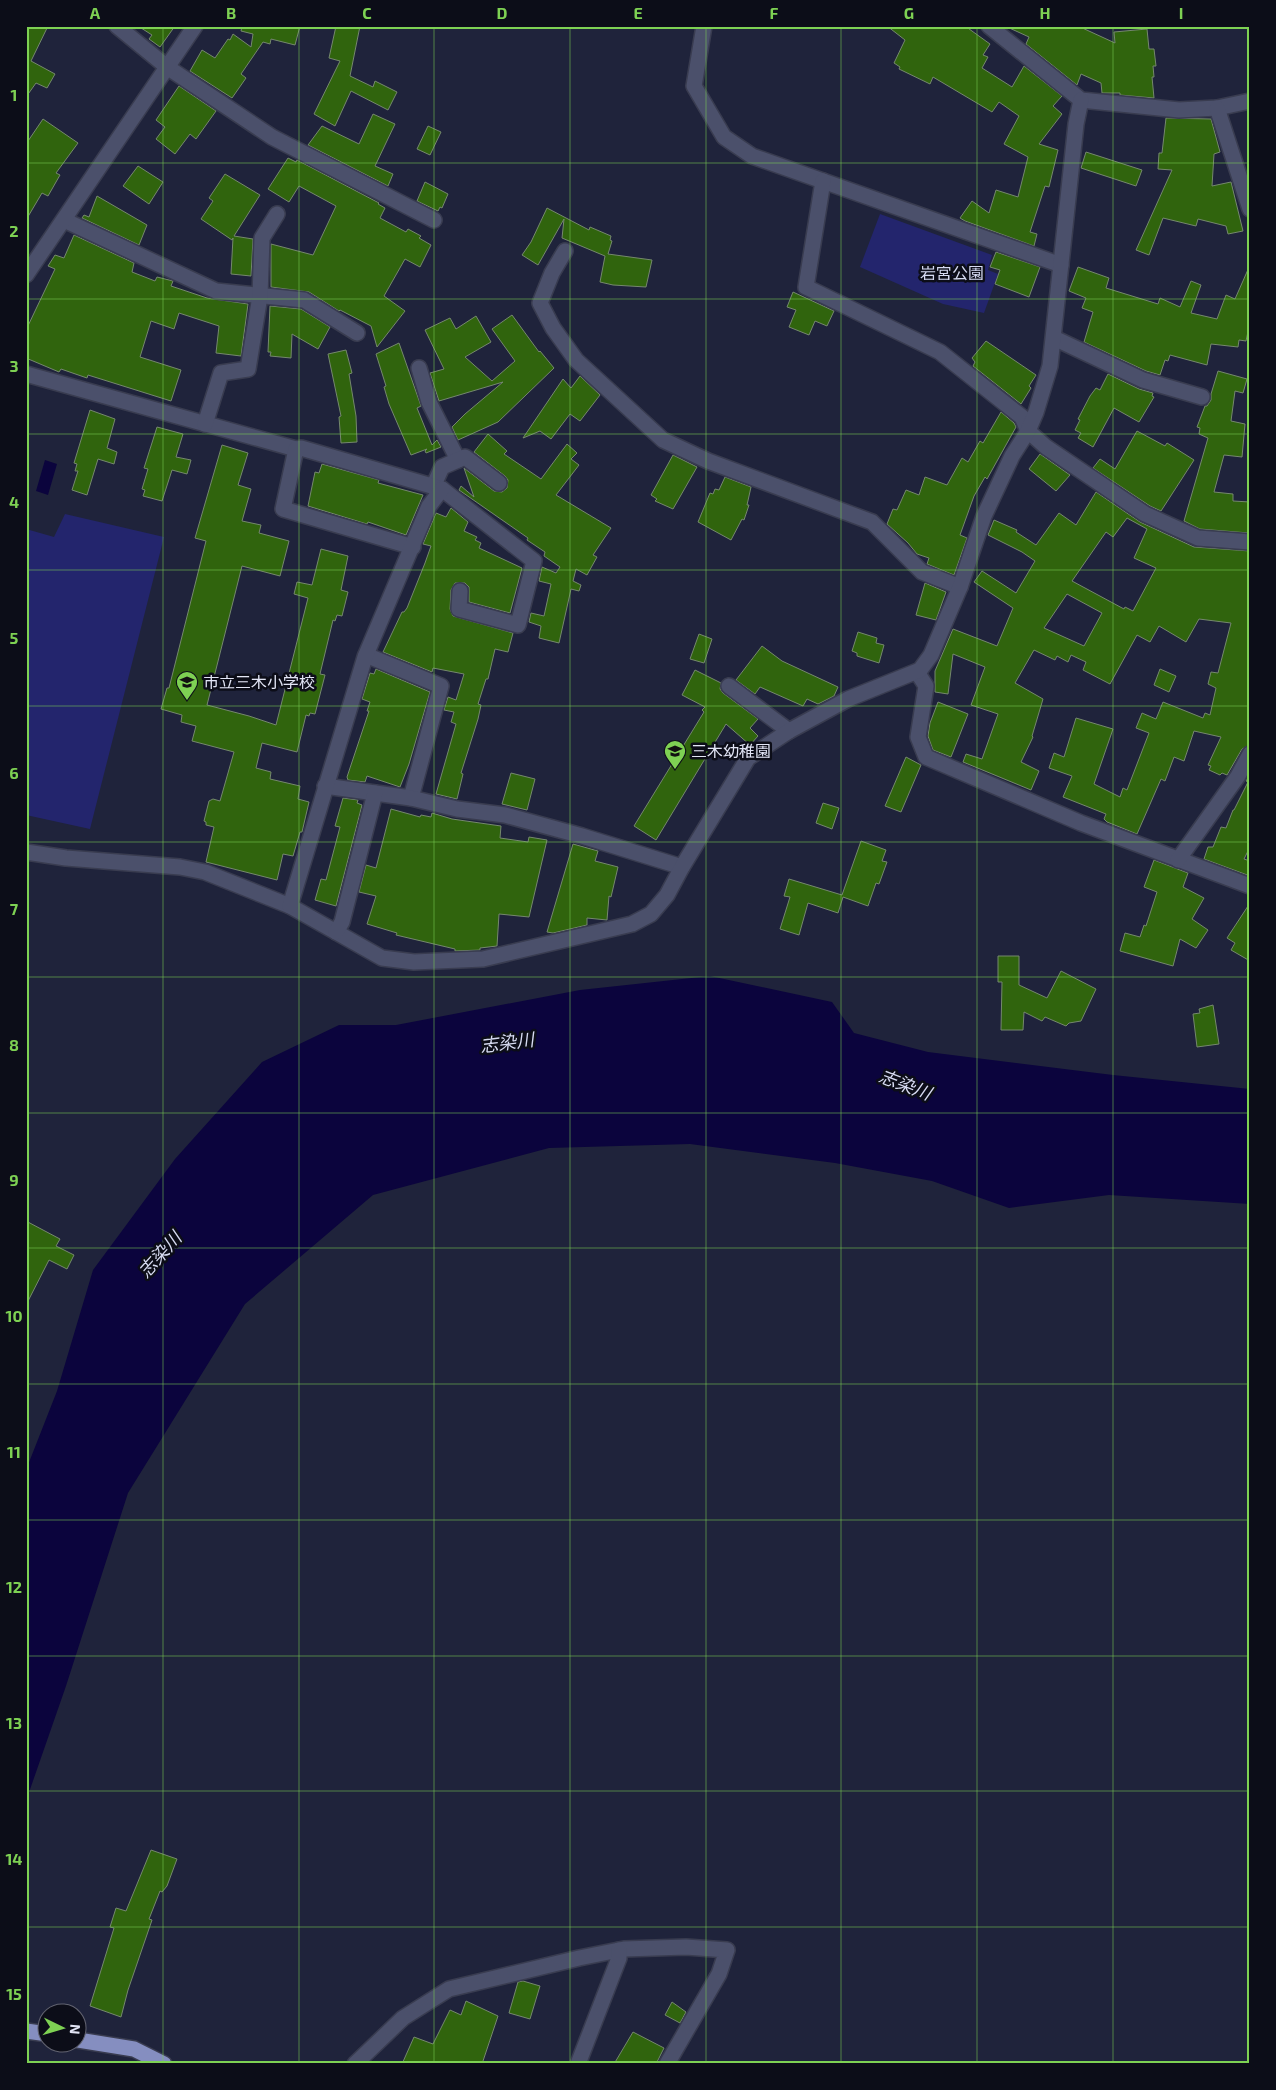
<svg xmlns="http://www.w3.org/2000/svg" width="1276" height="2090" font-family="'Exo 2','Noto Sans JP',sans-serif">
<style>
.green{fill:#23256d}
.water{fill:#0b043d}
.building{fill:#30640d;stroke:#75886e;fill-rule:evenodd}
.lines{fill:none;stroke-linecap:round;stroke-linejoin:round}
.minor-casing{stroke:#393c50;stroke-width:18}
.major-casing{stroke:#393c50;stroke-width:18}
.minor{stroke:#4b506b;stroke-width:15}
.major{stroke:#858ec0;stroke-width:15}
.grid{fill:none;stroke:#7ed153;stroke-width:1;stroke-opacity:0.55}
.labels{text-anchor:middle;stroke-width:5;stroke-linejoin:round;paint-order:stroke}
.park-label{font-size:16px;fill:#d5daf1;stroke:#0c0d18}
.poi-label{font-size:16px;fill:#e2e5f5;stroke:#0c0d18;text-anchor:start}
.water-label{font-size:18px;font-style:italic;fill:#d7dbf2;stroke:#0c0d18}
.neatline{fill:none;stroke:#7ed153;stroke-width:2}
.grid-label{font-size:16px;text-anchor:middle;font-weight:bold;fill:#7ed153}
</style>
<rect width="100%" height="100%" fill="#1f233b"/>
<g class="green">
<path d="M880,214L992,255L988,270L998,274L984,313L943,304L860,267Z"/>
<path d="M65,514L164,537L90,829L26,815V529L54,537Z"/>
</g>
<g class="water">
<path d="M45,460L57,464L48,495L36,491Z"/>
<path d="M710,976L832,1002L854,1033L928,1052L1113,1075L1250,1089V1204L1109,1195L1009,1208L932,1181L835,1163L690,1144L549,1148L373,1195L245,1304L128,1493L66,1686L26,1801V1470L57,1391L93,1270L175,1159L262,1062L339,1025H396L580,990Z"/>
</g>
<g class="building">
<path d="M26,26H48L31,61L55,74L47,88L36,83L26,97Z"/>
<path d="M138,26H175L160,47L149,39L152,35Z"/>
<path d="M242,26H300L295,45L271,39L270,44L263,42L241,74L246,78L232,98L190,71L202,50L215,58L228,39L230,40L233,34L251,47L253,34L241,31Z"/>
<path d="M336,26H360L350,76L373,87L375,81L397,92L388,110L351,91L335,126L314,114L340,61L329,58Z"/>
<path d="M887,26H965L990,44L983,55L988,57L982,68L1012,87L1024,66L1062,96L1053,106L1062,114L1039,144L1058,150L1049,187L1045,186L1030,232L1037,234L1034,246L965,221L960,218L972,201L989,213L996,190L1018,197L1028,157L1004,144L1019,116L999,102L992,112L933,77L930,84L899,69L900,67L894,63L905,40Z"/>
<path d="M1005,26H1078L1115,43L1114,32L1147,29L1149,49H1154L1156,66H1153L1154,77H1152L1154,98L1120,95V93H1102L1101,83L1081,74L1077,85L1026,44L1029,37Z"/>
<path d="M179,86L216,111L196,139L190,134L175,154L156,139L165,127L156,120Z"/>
<path d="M373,114L395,124L375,166L393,174L388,186L308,145L322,126L359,144Z"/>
<path d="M1166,118L1211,119L1220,152L1214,154L1212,186L1231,182L1243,231L1228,234L1226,226L1198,219L1196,226L1163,218L1149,255L1136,250L1172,170L1158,169L1159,153H1162Z"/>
<path d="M43,119L78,143L56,173L60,175L48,196L42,193L26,220V144Z"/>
<path d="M428,126L441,132L430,155L417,149Z"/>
<path d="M1086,152L1142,170L1136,186L1081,168Z"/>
<path d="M288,158L296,162L297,160L379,203L378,204L385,208L380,218L406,232L408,229L421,236L419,238L431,245L420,267L405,259L384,296L405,311L377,347L371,326L340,310L339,311L309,292L271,287V244L313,255L336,206L299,186L289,202L268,189Z"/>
<path d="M138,166L163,182L149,204L123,186Z"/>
<path d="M225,174L260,195L234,236L253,239L251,276L231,274L233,238L232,240L201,219L213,201L209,198Z"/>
<path d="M425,182L448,194L442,208L440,207L438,211L417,201Z"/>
<path d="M97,196L147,225L139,245L82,218L84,215L89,217Z"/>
<path d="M547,208L589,230L590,227L611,236L610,240L612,241L608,254L652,260L646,287L613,285L600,282L605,256L562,238L564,219L538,265L522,255L531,242Z"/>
<path d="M74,235L134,263L132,272L155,281L157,277L173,281L171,286L207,298L248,304L241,356L216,353L219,326L179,313L174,329L151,321L140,357L181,370L171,401L88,375L87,378L61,369L59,372L26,358V330L55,269L48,266L55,255L64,258Z"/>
<path d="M996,252L1040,267L1029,297L995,284L1000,270L990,267Z"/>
<path d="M1250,265V322L1246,341L1239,340L1238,347L1211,344L1207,365L1170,355L1168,361L1165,360L1160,375L1146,371L1084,342L1093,312L1082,308L1086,298L1069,291L1078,267L1109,278L1106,288L1158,304L1160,298L1180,307L1191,281L1201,285L1191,313L1217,319L1226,295L1235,299Z"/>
<path d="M793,292L834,311L827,326L815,321L809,335L789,327L796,310L787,307Z"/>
<path d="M270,306L301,309L330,327L318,349L292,334L291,358L270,356L271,352H268Z"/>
<path d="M512,315L539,352L540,351L554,368L498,422L458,440L452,427L465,414L503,382L439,401L430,373L444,369L425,330L450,318L456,329L476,316L491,342L465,357L492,381L515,361L492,329Z"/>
<path d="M986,341L1036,375L1029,386L1031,388L1021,404L973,366L975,362L972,358Z"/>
<path d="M399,343L421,406L417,408L432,445L437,440L441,447L426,453L425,451L427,449L411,455L389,404L384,387L386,386L376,354Z"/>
<path d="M346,350L352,373L349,374L356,416L357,442L341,443L339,417L341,416L328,354Z"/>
<path d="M1218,371L1247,379L1243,393L1235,391L1231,421L1245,424L1242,457L1224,455L1214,492L1233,494V501L1250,502L1249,533L1200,529L1184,521L1208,438L1199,434L1200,428L1197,427L1205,406H1207L1211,400V394Z"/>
<path d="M1108,374L1139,389L1153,393L1152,396L1154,397L1139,422L1114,408L1093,447L1078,438L1081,433L1075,430L1080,420L1078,419L1090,396L1096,388L1100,390Z"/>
<path d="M580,376L600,395L580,421L570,414L551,439L540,431L523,438L563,379L571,388Z"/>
<path d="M90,410L115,419L107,448L117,452L114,464L98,459L87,495L72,490L78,471H75L77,464L74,463Z"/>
<path d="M1001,412L1014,423L1016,427L987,479L985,477L974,496L960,535L967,538L954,575L927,564L929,558L917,554L908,543L887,524L893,509L897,510L906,490L919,495L925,477L947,485L962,458L968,462L980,441L983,443Z"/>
<path d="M157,427L183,434L176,457L191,460L187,474L172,470L162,501L143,496L145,490L142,489L148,469L144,468Z"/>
<path d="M1137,431L1165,446L1167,443L1194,460L1161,511L1150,506L1093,468L1100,459L1115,469Z"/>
<path d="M488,434L507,451L504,454L541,479L567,444L577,453L571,459L579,465L556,495L611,528L593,555L597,557L587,575L576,569L573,581L581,585L579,591L571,589L559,643L539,638L541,626L529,622L531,613L544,616L551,584L539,581L542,567L556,573L560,567L544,556L545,552L527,540L528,538L459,490L461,486L474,497L464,468L494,491L502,492L507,488L508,480L505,476L474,452Z"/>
<path d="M222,445L248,453L238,485L251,489L242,521L261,525L259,533L289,541L280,576L242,566L207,705L249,716L276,725L308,598L294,594L297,582L312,585L321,549L348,556L341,590L348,592L342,616L337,615L335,621L333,620L320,674L325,675L315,714L310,713L309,716L306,715L297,752L262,743L256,768L271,772L270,779L300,786L298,799L309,802L302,832H300L293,856L283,854L277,880L206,862L214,827L206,825V822L204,821L209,801L213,799L220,801L234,752L192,741L196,726L181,722L182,715L161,709L167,688H169L206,541L195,538Z"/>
<path d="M1040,454L1070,475L1056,491L1029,469Z"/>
<path d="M673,455L697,467L673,509L655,501L657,499L651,495Z"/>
<path d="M322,464L379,480L378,483L423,495L406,535L368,522L367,524L308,506L315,472L319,473Z"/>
<path d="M725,477L751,487L747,505H749L744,520L742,519L731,540L698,522L710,493L713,494L715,489L719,490Z"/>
<path d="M1096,492L1140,522L1194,547L1250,551V745L1242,749L1227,775L1222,773L1220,775L1209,770L1211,766L1208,765L1221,737L1194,731L1184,761L1174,757L1165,781L1161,779L1137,834L1107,822L1104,819L1106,814L1063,797L1072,776L1049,768L1054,753L1064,757L1076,718L1113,729L1094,784L1120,797L1123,788L1127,790L1149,733L1136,728L1142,713L1156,719L1163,702L1203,718L1205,713L1210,715L1216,688L1208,684L1211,672L1218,673L1231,623L1199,619L1186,642L1159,626L1150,642L1137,635L1110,684L1083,670L1086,662L1071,655L1068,662L1057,656L1055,660L1034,650L1015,683L1043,699L1032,736L1033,737L1021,762L1039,771L1031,790L963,762L966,754L982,759L998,714L971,705L985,667L953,654L948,694L935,692V671L953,629L997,646L1013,608L974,582L982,571L1016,593L1035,561L1022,552L988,535L994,520L1017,530L1016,532L1036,545L1059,513L1076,525ZM1127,518L1147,529L1134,558L1156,568L1133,611L1125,607L1124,609L1072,581L1106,532L1113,537ZM1067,594L1102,613L1084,646L1044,628Z"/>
<path d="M451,508L468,522L464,531L477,537L475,540L481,543L479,548L522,568L510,613L469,602V587L465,583H455L451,590L450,609L453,616L513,633L508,652L495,649L488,679H486L478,704L481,705L478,719L461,773L463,774L457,799L436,794L456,724L451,722L454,712L444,710L448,697L456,700L464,674L433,668L432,672L383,652L402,612H404L407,608L425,563L431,546L423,544L436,513L446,517Z"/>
<path d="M925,583L946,592L936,620L916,615Z"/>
<path d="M858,632L877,638L876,643L884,645L879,663L857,656V653L852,651Z"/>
<path d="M699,634L712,639L704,663L690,659Z"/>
<path d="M762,646L782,661L838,687L834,696L818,704L807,699L803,706L760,687L755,694L736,680Z"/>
<path d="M376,669L430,692L409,764L400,787L367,776L365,782L348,780L347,777L369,711H367L370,702L362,699L370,673L374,674Z"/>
<path d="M1160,669L1176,676L1169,692L1154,685Z"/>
<path d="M695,670L721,683L720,689L723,693L758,719L750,728L758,736L750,745L726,724L656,840L634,826L704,712L702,710L705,707L682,695Z"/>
<path d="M938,702L968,714L951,757L933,750L928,736L930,723Z"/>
<path d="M906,757L921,765L901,812L885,806Z"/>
<path d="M511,773L535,779L527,810L502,804Z"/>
<path d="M1250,774V847L1244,859L1250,861V876L1204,859L1208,847H1213L1221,827L1226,828L1233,810H1234L1248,782L1246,781Z"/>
<path d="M343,798L358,800L357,803L362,805L336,906L315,900L321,879L326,880L340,827L335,826Z"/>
<path d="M823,803L839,808L832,829L816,823Z"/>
<path d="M391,809L420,817L421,815L431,817L432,813L452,819L501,826L500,838L528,842L529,837L547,840L529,917L499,914L497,946L480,948V950L455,951V949L396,935L397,933L367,924L376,896L359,892L366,865L376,868Z"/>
<path d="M861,841L886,850L882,861L887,862L879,884L876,883L868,906L843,897L838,913L808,903L799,935L780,929L790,897L784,896L789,879L842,895Z"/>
<path d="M573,844L598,851L595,861L618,867L611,897L609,896L607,920L587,918V925L553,933L547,932Z"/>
<path d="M1154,860L1188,873L1183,887L1204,898L1192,919L1208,930L1196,948L1180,939L1173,966L1120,951L1125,933L1140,937L1144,925L1146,926L1157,892L1144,887Z"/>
<path d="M1250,903V961L1231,950L1235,943L1227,938Z"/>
<path d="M998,956H1019V985L1047,998L1061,971L1096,989L1081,1021L1069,1023L1066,1026L1045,1017L1042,1021L1024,1012L1023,1030H1001L1002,982H998Z"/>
<path d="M1213,1005L1219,1044L1197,1047L1193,1014L1200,1013L1199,1009Z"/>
<path d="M26,1221L60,1239L56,1246L74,1255L67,1269L49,1260L26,1305Z"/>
<path d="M151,1850L177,1859L167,1886L162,1892L160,1891L149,1919L152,1920L128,1990L121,2017L90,2006L114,1928L110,1927L116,1908L126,1911Z"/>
<path d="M523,1981L540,1986L530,2019L509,2013L518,1982Z"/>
<path d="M466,2001L498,2016L482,2064H402L414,2037L433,2044L450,2010L461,2015Z"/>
<path d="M672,2002L686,2012L680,2023L665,2015Z"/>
<path d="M633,2032L664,2048L656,2064H614Z"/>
</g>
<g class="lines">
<g class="minor-casing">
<g id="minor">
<path d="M117,26L167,67L272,137L434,220"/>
<path d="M704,26L694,86L724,137L752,156L1061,265"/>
<path d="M989,26L1081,100L1179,110L1217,108L1250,101"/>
<path d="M1217,108L1250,209"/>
<path d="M823,181L806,287L940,352L1022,417L1028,431L1046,447L1145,514L1198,538L1250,542"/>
<path d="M64,220L216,291L304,300L357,333"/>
<path d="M565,251L552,273L540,303L553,328L576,360L663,440L708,461L872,522L922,572L960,587"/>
<path d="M26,275L195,26"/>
<path d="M1054,338L1143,380L1202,397"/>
<path d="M419,368L429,402L458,460"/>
<path d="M26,374L296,449"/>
<path d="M205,424L221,373L248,369L260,296L262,238L277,214"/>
<path d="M433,487L442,467L465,457L499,483"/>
<path d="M413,547L283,509L296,449L301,448L442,489L534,561L518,625L459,609L460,591"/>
<path d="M366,655L441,686L411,798"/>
<path d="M917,672L926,686L918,737L926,757L1081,823L1250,886"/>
<path d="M729,686L789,731"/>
<path d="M325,786L411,798L457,809L505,815L582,836L682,867"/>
<path d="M26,852L66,858L180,867L205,872L290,906L382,958L414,962L483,959L632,924L651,914L667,895L682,867L748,758L789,731L848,699L920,670L931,655L960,587L984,516L1012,456L1028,431L1036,412L1050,366L1076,124L1081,100"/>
<path d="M1178,860L1238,776L1250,754"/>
<path d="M290,906L365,657L429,506L442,489"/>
<path d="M336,932L342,922L375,793"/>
<path d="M355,2064L403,2018L449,1989L579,1958L624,1949L686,1947L727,1950L719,1974L667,2064"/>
<path d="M578,2064L619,1958V1950"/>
</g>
</g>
<g class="major-casing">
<g id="major">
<path d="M26,2031L48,2034"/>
<path d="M78,2040L134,2049L164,2064"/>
</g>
</g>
<use href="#minor" class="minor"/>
<use href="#major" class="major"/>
</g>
<path class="grid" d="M163,26V2064M299,26V2064M434,26V2064M570,26V2064M706,26V2064M841,26V2064M977,26V2064M1113,26V2064M26,163H1250M26,299H1250M26,434H1250M26,570H1250M26,706H1250M26,842H1250M26,977H1250M26,1113H1250M26,1248H1250M26,1384H1250M26,1520H1250M26,1656H1250M26,1791H1250M26,1927H1250"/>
<defs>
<g id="school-pin" transform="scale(1.125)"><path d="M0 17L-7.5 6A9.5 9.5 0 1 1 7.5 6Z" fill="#7ed153" stroke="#0c0d18"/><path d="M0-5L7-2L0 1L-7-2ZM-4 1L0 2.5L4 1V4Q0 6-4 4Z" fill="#111"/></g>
</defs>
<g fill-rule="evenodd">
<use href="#school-pin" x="187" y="682"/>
<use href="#school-pin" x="675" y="751"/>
</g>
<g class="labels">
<g class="park-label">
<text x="952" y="279">岩宮公園</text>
</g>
<g class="poi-label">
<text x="203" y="688">市立三木小学校</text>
<text x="691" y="757">三木幼稚園</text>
</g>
<g class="water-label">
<text transform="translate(507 1043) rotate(-7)" y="6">志染川</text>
<text transform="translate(905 1085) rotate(21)" y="6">志染川</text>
<text transform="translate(160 1255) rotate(-48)" y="6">志染川</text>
</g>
</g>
<rect width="1276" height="2090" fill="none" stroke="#0c0d18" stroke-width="55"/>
<g transform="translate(62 2028) rotate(95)"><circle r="24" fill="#0c0d18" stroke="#626370"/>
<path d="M0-4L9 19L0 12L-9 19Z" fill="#7ed153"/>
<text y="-8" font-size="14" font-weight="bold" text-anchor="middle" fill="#e2e5f5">N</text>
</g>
<rect x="28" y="28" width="1220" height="2034" class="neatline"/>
<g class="grid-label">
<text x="95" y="19">A</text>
<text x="231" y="19">B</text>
<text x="367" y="19">C</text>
<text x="502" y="19">D</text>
<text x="638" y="19">E</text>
<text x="774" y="19">F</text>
<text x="909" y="19">G</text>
<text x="1045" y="19">H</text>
<text x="1181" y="19">I</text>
<text x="14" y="101">1</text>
<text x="14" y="237">2</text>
<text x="14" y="372">3</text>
<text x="14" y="508">4</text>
<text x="14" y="644">5</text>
<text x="14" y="779">6</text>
<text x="14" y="915">7</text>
<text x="14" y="1051">8</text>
<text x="14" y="1186">9</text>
<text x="14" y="1322">10</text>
<text x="14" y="1458">11</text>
<text x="14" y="1593">12</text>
<text x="14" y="1729">13</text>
<text x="14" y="1865">14</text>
<text x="14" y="2000">15</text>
</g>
</svg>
